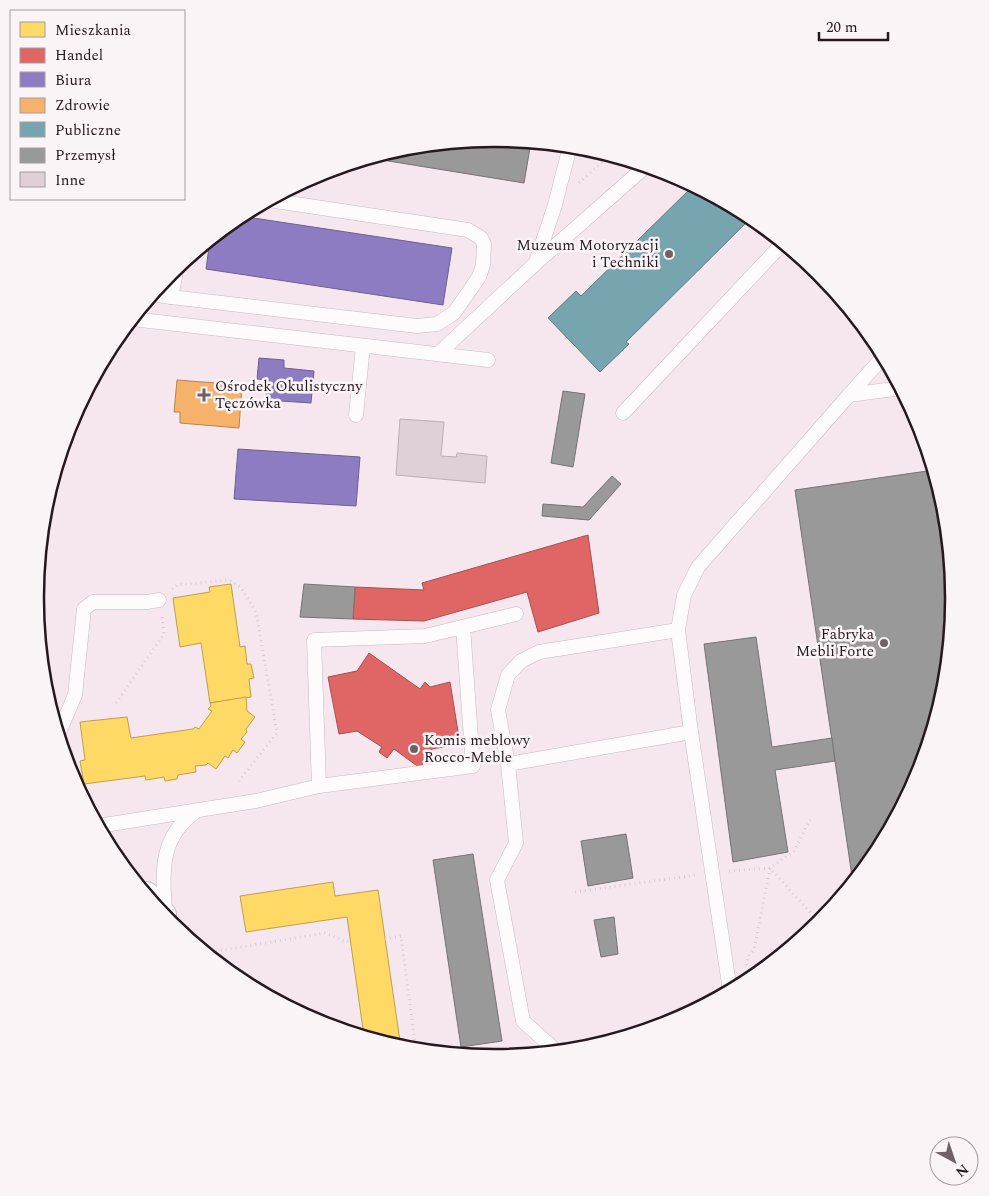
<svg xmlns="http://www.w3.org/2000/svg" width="989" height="1196" font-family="Spectral,serif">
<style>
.homes{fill:#ffd966;stroke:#be9f51}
.shops{fill:#e06666;stroke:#a84f51}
.offices{fill:#8e7cc3;stroke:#6e5e92}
.health{fill:#f6b26b;stroke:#b78454}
.public{fill:#76a5af;stroke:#5e7b84}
.industry{fill:#999;stroke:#767374}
.building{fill:#ded0d6;stroke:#bbaeb4}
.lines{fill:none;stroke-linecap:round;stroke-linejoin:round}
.lane-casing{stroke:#c8bbc1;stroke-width:15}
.street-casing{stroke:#c8bbc1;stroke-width:28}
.path{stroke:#d2ced0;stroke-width:3;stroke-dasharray:1 4;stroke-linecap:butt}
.lane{stroke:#fefbfc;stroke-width:14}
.street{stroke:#fefbfc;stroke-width:26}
.poi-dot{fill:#6e6167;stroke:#fbf4f7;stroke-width:2}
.labels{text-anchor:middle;stroke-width:5;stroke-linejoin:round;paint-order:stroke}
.poi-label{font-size:15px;fill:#25191f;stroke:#fbf4f7;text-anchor:end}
.rim{fill:none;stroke:#25191f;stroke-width:2.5}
</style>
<rect width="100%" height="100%" fill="#f6e6ed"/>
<g class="homes">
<path d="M231,584L240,647L245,646L247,664H251L254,678L249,679L251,697L210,703L201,643L180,647L173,598L210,592L209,587Z"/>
<path d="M246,697L247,711L255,717L246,729L247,732L241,739L245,742L237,753L233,750L228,758L225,756L216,769L208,763L206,765L195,766L196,772L178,775L177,779L165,781L164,777L146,780L145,776L84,784L80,761L85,760L80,722L127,717L131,738L193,729L195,727L199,729L212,711L208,709L211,706L210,703Z"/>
<path d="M333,882L335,896L378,890L401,1048L364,1036L347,917L246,932L240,896Z"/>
</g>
<g class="shops">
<path d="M588,535L599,613L538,632L527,592L424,621L353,619L355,587L424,590L422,583Z"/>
<path d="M369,653L420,689L425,682L430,687L450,682L460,744L432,749L420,768L394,749L387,758L379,752L382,747L357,731L339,734L328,677L357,671Z"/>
</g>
<g class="offices">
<path d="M240,216L452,248L443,305L206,269L210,240Z"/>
<path d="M259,358L284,360V368L314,371L311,403L266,400L267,380L257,379Z"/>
<path d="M238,449L360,457L356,506L234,499Z"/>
</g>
<path class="health" d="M177,380L242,385L239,428L180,423V412H174Z"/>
<path class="public" d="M693,186L752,217L626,342L629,344L600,372L548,318L576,291L581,296Z"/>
<g class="industry">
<path d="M495,139L531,142L524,183L370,158L405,147Z"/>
<path d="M563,391L585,394L573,467L551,463Z"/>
<path d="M934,470L945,509L954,598L945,688L919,774L876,854L853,883L795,490Z"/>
<path d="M612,476L621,484L589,520L542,516L543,504L583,507Z"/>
<path d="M304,584L355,587L353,619L300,617Z"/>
<path d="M756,637L772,747L832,738L835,761L775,770L788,852L733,862L704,644Z"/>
<path d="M626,834L633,878L588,886L581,841Z"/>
<path d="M473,854L502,1041L461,1047L433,860Z"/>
<path d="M614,917L618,954L601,957L594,920Z"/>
</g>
<path class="building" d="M400,419L444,422L441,456L456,457L457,453L487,456L485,483L396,475Z"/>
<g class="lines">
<g class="lane-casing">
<g id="lane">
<path d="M536,262L555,205L570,146"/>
<path d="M152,294L171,297L177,267"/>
<path d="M171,297L417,326L437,324L454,313L479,277L483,265L484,244L481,238L468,230L269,200"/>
<path d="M132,319L488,360"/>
<path d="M438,354L536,263L646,166"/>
<path d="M849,395L884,356"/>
<path d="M623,413L783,243"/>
<path d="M356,415L363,346"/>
<path d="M691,732L678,630L684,595L698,567L849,395L901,388"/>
<path d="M58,735L75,695L84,609L93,602H147L159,600"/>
<path d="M508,764L498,710L508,675L521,661L539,652L678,630"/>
<path d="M319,786L314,640L425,636L516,614"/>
<path d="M98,826L256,801L319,786L473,766L463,627"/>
<path d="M165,915C163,874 158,839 195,812"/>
<path d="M556,1051L523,1021L497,880L516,843L508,764L691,732L730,991"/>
</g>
</g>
<g class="street-casing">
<path id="street" d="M146,895L163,915"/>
</g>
<g class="path">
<path d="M579,183L610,155"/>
<path d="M172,589L177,585L229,580L241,588L256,612L277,733L239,781"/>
<path d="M116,703L164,634L162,617"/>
<path d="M729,871L770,868L816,919"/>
<path d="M575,892L696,875"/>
<path d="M385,939L401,936L416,1050"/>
<path d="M206,953L325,933L346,942L350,941"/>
<path d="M746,965L748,956L754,950L770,868L794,851L811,818"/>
</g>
<use href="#lane" class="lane"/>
<use href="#street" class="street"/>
</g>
<g class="poi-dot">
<circle cx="669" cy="254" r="5"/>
<path d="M201.5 387.5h5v5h5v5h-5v5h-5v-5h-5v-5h5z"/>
<circle cx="884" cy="643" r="5"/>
<circle cx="414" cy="749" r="5"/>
</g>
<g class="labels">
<g class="poi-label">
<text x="659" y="250">Muzeum Motoryzacji<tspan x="659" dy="17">i Techniki</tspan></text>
<text x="215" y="391" text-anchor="start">Ośrodek Okulistyczny<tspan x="215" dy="17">Tęczówka</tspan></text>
<text x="874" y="639">Fabryka<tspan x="874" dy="17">Mebli Forte</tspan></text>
<text x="424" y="745" text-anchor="start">Komis meblowy<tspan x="424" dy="17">Rocco-Meble</tspan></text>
</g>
</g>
<path d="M0 0H989V1196H0ZM494 147H495A450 450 0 0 1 945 597V599A450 450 0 0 1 495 1049H494A450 450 0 0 1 44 599V597A450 450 0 0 1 494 147Z" fill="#fbf4f7" fill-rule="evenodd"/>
<path class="rim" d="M494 147H495A450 450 0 0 1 945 597V599A450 450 0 0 1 495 1049H494A450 450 0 0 1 44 599V597A450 450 0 0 1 494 147Z"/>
<rect x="10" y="10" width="175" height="190" fill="#fbf4f7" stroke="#a59ca1"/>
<rect x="20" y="22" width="25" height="15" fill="#ffd966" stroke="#a59ca1"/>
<text x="55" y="35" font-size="15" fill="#25191f">Mieszkania</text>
<rect x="20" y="48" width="25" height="15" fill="#e06666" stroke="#a59ca1"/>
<text x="55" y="60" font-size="15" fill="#25191f">Handel</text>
<rect x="20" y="72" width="25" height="15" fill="#8e7cc3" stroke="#a59ca1"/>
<text x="55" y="85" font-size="15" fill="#25191f">Biura</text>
<rect x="20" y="98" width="25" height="15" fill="#f6b26b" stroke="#a59ca1"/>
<text x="55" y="110" font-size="15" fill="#25191f">Zdrowie</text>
<rect x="20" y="122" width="25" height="15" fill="#76a5af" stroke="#a59ca1"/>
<text x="55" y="135" font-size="15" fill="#25191f">Publiczne</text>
<rect x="20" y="148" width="25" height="15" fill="#999999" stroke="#a59ca1"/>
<text x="55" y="160" font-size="15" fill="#25191f">Przemysł</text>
<rect x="20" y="172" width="25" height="15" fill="#ded0d6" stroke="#a59ca1"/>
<text x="55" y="185" font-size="15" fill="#25191f">Inne</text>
<g transform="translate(954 1161) rotate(140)"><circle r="24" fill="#fbf4f7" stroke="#a59ca1"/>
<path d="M0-4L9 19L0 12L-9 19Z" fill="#6e6167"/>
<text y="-8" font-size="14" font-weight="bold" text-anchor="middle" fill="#25191f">N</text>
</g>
<path d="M819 32v8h69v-8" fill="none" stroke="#25191f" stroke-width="2.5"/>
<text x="826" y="32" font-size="15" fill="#25191f" stroke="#fbf4f7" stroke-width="4" paint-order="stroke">20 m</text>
</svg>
